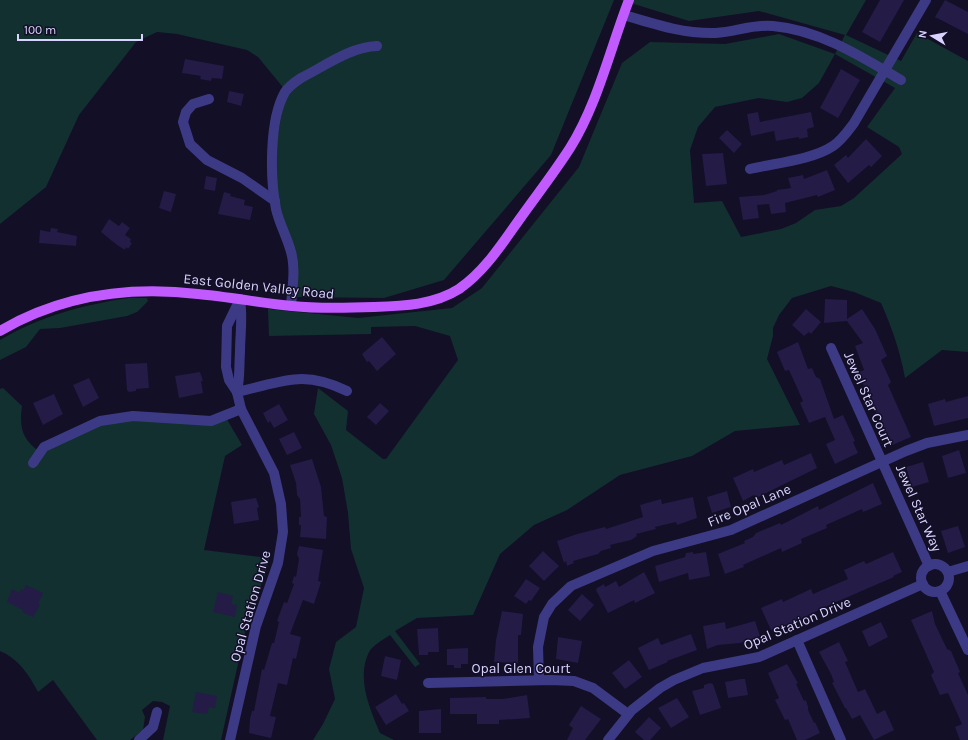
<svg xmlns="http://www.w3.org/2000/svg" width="968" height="740" font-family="Karla,sans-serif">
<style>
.green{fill:#12302f;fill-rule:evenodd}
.building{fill:#241b47}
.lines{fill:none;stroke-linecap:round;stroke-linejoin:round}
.minor{stroke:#3d3a85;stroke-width:10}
.major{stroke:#c25bff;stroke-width:10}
.labels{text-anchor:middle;stroke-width:3;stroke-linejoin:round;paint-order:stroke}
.street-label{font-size:14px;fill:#d9d4ff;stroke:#130f26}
</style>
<rect width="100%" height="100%" fill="#130f26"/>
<g class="green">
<path d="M0,0H614L551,155L444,280L384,298L292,297L293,280L272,167L286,91L258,57L247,50L177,34L157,32L136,42L79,115L46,187L0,224Z"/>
<path d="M621,0H866L846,35L901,61L917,33L968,61V352L942,350L905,378C900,351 892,328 881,303L854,292L831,286L792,298L779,315L773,328V336L767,359L800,425L735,431L692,456L620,475L567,510L534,525L500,554L473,615L417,618L395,631L420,664L415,667L390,635C384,639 372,646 369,652C356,678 370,709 380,733L394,740H313L323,724L335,699L329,669L336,642L356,627L364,588L351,549L348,513L342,478L331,445L314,414L318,388L348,411L346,430L383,459H386L458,360L450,336L415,326L371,327V334L269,336L268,309L358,318L452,308L482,288L579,167L622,63L650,42L725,44L779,34L835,54L845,35L759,11L689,21ZM835,54L895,88L867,127L899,147L902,154L854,198L841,206L815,210L796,223L781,229L741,237L722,201L694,203L690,150L698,127L715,107L759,98L787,102L802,98L819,83Z"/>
<path d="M129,298H147L148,301L137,312L127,316L60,328L40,329L26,347L0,360V340C41,316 82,305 129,298Z"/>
<path d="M3,388L22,406C19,428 22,439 40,452L100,421L225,416L242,445L225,456L204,550L269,558L266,572L248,619L221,740H163L170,706L162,702L153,701L142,710L145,717L143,730L130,740H97L53,680L38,692C29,675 19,659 0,651V389Z"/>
</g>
<g class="building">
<path d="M880,0H904L880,42L862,32Z"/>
<path d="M945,0L968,12V34L935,17Z"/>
<path d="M185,59L224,66L222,79L212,78L211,81L200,79L201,76L182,73Z"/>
<path d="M841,69L860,80L838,118L820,108Z"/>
<path d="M229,91L244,94L241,106L227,102Z"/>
<path d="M758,112L760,122L811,112L814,127L807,129L808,137L799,139V137L776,141L774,131L751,136L747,114Z"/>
<path d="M727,130L742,144L734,153L719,138Z"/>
<path d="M866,139L882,156L871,167L869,165L848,183L834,165L846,155L848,158Z"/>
<path d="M723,153L727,184L706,186L702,154Z"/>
<path d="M827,170L835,190L818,197L817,195L785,203L786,212L771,214L769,204L757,205L759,218L743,220L739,197L764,195L777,191V190L791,188L788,178L803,175L804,179Z"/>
<path d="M206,176L217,178L215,191L204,189Z"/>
<path d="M164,191L176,194L171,212L159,208Z"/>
<path d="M224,192L231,194L230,196L245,200L244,205L253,207L250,220L218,214Z"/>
<path d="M109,219L119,226L122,222L130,228L125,235L131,239L130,242L132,243L128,249L126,247L125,250L117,245L101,232Z"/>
<path d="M51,228L58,229L57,232L77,236L76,246L39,243L40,230L50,232Z"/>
<path d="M825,299L847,300V319L862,309L875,329L887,356L881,360L891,382L888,385L911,437L890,446L879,418L868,398L859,372L864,370L855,346L863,343L847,321L824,323Z"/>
<path d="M806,309L821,322L811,334L809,332L804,336L792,325Z"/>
<path d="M382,337L396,354L377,371L369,361L367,362L362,354Z"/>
<path d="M798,342L808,369L812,368L816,377L820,379L834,419L843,415L855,441L853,442L858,453L835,464L826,444L835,440L825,417L809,423L800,403L803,401L789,370L785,371L777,352Z"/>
<path d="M147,363L149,388L136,389V391L129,392L127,390L125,364Z"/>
<path d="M200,372L203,381H201L203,393L179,398L175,376Z"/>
<path d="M89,378L99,398L83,407L73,385Z"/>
<path d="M54,394L63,414L43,425L33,403Z"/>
<path d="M968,396V418L934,426L928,404L945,399L946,402Z"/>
<path d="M380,403L389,411L376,425L367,417Z"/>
<path d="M279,404L288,420L274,428L270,421L268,423L263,413Z"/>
<path d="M294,432L302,448L287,455L279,439Z"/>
<path d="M959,450L966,473L948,478L942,456Z"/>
<path d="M811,453L817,468L756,498L754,495L743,501L733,478L753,469L754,472L782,460L784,465Z"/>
<path d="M312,459L321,487L324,516L327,517L326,539L300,537L301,525H299V517H301L300,499L297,495L296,483L290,465Z"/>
<path d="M923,462L929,482L912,487L906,467Z"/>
<path d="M873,483L882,504L863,512L862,509L826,525L827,528L801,539L802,543L782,552L781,548L743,565L744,567L725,574L718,554L745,543L744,541L753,537L756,533L780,523L781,525L818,506L819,510Z"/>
<path d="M727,491L731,507L712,513L707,497Z"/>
<path d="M693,497L697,518L677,525L676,522L655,527L656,529L636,534L637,536L631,540L610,545L611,548L601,551L598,554L573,561L574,563L567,566L566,561L564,563L557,541L577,534L605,527L606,529L643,517L640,505L661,499L662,504Z"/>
<path d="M256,498L259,507L257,508L259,520L234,524L231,502Z"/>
<path d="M958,526L965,547L948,553L941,531Z"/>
<path d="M299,546L323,550L318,581L321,582L314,604L303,600L290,634L301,637L296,659L293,658L287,685L278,683L270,716L276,717L271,738L249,733L250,719L252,711H254L262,669L264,670L272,643H274L279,622L277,621L284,602L287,603L294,584L292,583L294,576L296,577L299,559L297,554Z"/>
<path d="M543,551L559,566L544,581L529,566Z"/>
<path d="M693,552V554L706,552L710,576L689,580L688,573L659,582L655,566L685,557L686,553Z"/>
<path d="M893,552L902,572L893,576L894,577L827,606L784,627L783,625L771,630L761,608L782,599L783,602L811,589L813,594L848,579L844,570L864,561L866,564Z"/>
<path d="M644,572L655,593L635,603L634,600L608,613L596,590L597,588L604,584L605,587L616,581L619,587Z"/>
<path d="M526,579L540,588L531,601L529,600L526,604L514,596Z"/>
<path d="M26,585L43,593L38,604L40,605L33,617L22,612L23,610L7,602L12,589L19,593L21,589L24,590Z"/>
<path d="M218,592L233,596L231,604L237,605L235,617L213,612Z"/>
<path d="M582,594L594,605L580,621L568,610Z"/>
<path d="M502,611L523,614L521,635H518V663L494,662L496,640Z"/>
<path d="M932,611L935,624L947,649L951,651L960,672L958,673L968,695V740H960L955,727L962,724L948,693L940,695L931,675L934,672L911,620Z"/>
<path d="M755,621L760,636L740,643L718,645L707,649L703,626L725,622L726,629Z"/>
<path d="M881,622L888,637L869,647L862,631Z"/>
<path d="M438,628L439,652H428V655H419L417,629Z"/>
<path d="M691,634L697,650L667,661L668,662L649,670L638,648L658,638L661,645Z"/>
<path d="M558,637L582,641L578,663L556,659Z"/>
<path d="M839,642L848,661L845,662L858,692L865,689L877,714L885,710L894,730L874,740L860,715L852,719L846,708H845L832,683L834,682L831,674L819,652Z"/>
<path d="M468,648V664H461V668H454V665H447V649Z"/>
<path d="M385,656L401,660L397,680L381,676Z"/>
<path d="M629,660L642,677L625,689L612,673Z"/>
<path d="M787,664L798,683L796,684L804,701L806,700L808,707V710L814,723L815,722L820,733L805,740H797L788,719L785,720L775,700L779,698L768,673Z"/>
<path d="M741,679H745L748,695L728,698L725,682Z"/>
<path d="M710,683L713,684L721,708L700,715L692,691L704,688V685Z"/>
<path d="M196,692L217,696L215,708L209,707L207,714L192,712Z"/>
<path d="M396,694L402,704L404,703L409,711L386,725L375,707Z"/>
<path d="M527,695L530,718L499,720V724H477V714H450V698L486,697V699H503Z"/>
<path d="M677,698L689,717L671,728L658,708Z"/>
<path d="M581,706L601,719L585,740H567L573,728L569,725Z"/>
<path d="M441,709V733H419V711Z"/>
<path d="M649,717L661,728L650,740H644L635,732Z"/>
</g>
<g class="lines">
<g class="minor">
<path d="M624,15C654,24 684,34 716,33C735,32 753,24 773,26C820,30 862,57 901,80"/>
<path d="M209,99L193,104L186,112L183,122L190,144L207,160L242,178L275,201"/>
<path d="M750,169C775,163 812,160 833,146C842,140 848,131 854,123L926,0"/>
<path d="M291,306C292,289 296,269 291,252C287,237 279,223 276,209C270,178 269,120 285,92C289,86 295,82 301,78C325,66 350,47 377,46"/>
<path d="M831,348L929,566"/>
<path d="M237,392C283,382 302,369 347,391"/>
<path d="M237,392C240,378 239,367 240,352C240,334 243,318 240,299"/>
<path d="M33,463L44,447L100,421L133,416L211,421L241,409"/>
<circle cx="935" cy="578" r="14"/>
<path d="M948,572L968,566"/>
<path d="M940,591L968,650"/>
<path d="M797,640L841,740"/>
<path d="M539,680L538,647L544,617L552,604L571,586L653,551L731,530L906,451L927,443L968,435"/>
<path d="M428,683L551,680L574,681L593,688L628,714"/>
<path d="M139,740L153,727L157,712"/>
<path d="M230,740L256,626L278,563L283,532L281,504L274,473L241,409L237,392L229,380L226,367L227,326L240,299"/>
<path d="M608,740L632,710L660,688L674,680L703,668L759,657L923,584"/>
</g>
<path class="major" d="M0,331C61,295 128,286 198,294C230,297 261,303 292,306C319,309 347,308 374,307C403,306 434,305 459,289C484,272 502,244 519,220C536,196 554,173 570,148C598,103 610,49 629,0"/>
</g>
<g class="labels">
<g class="street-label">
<text transform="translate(259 286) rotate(6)" y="5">East Golden Valley Road</text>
<text transform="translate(869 399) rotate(66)" y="5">Jewel Star Court</text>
<text transform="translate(749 505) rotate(-23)" y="5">Fire Opal Lane</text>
<text transform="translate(919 508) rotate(66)" y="5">Jewel Star Way</text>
<text transform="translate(250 606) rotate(-74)" y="5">Opal Station Drive</text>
<text transform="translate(797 623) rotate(-23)" y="5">Opal Station Drive</text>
<text x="521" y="673">Opal Glen Court</text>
</g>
</g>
<g transform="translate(932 36) rotate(280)" stroke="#130f26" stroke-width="3" paint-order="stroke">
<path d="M0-3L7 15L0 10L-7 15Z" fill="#d9d4ff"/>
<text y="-6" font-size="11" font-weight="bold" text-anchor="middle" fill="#d9d4ff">N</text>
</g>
<path d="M18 34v6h124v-6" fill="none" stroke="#d9d4ff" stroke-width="2"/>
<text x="24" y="34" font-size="12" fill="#d9d4ff" stroke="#130f26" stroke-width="3" paint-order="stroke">100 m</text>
</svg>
